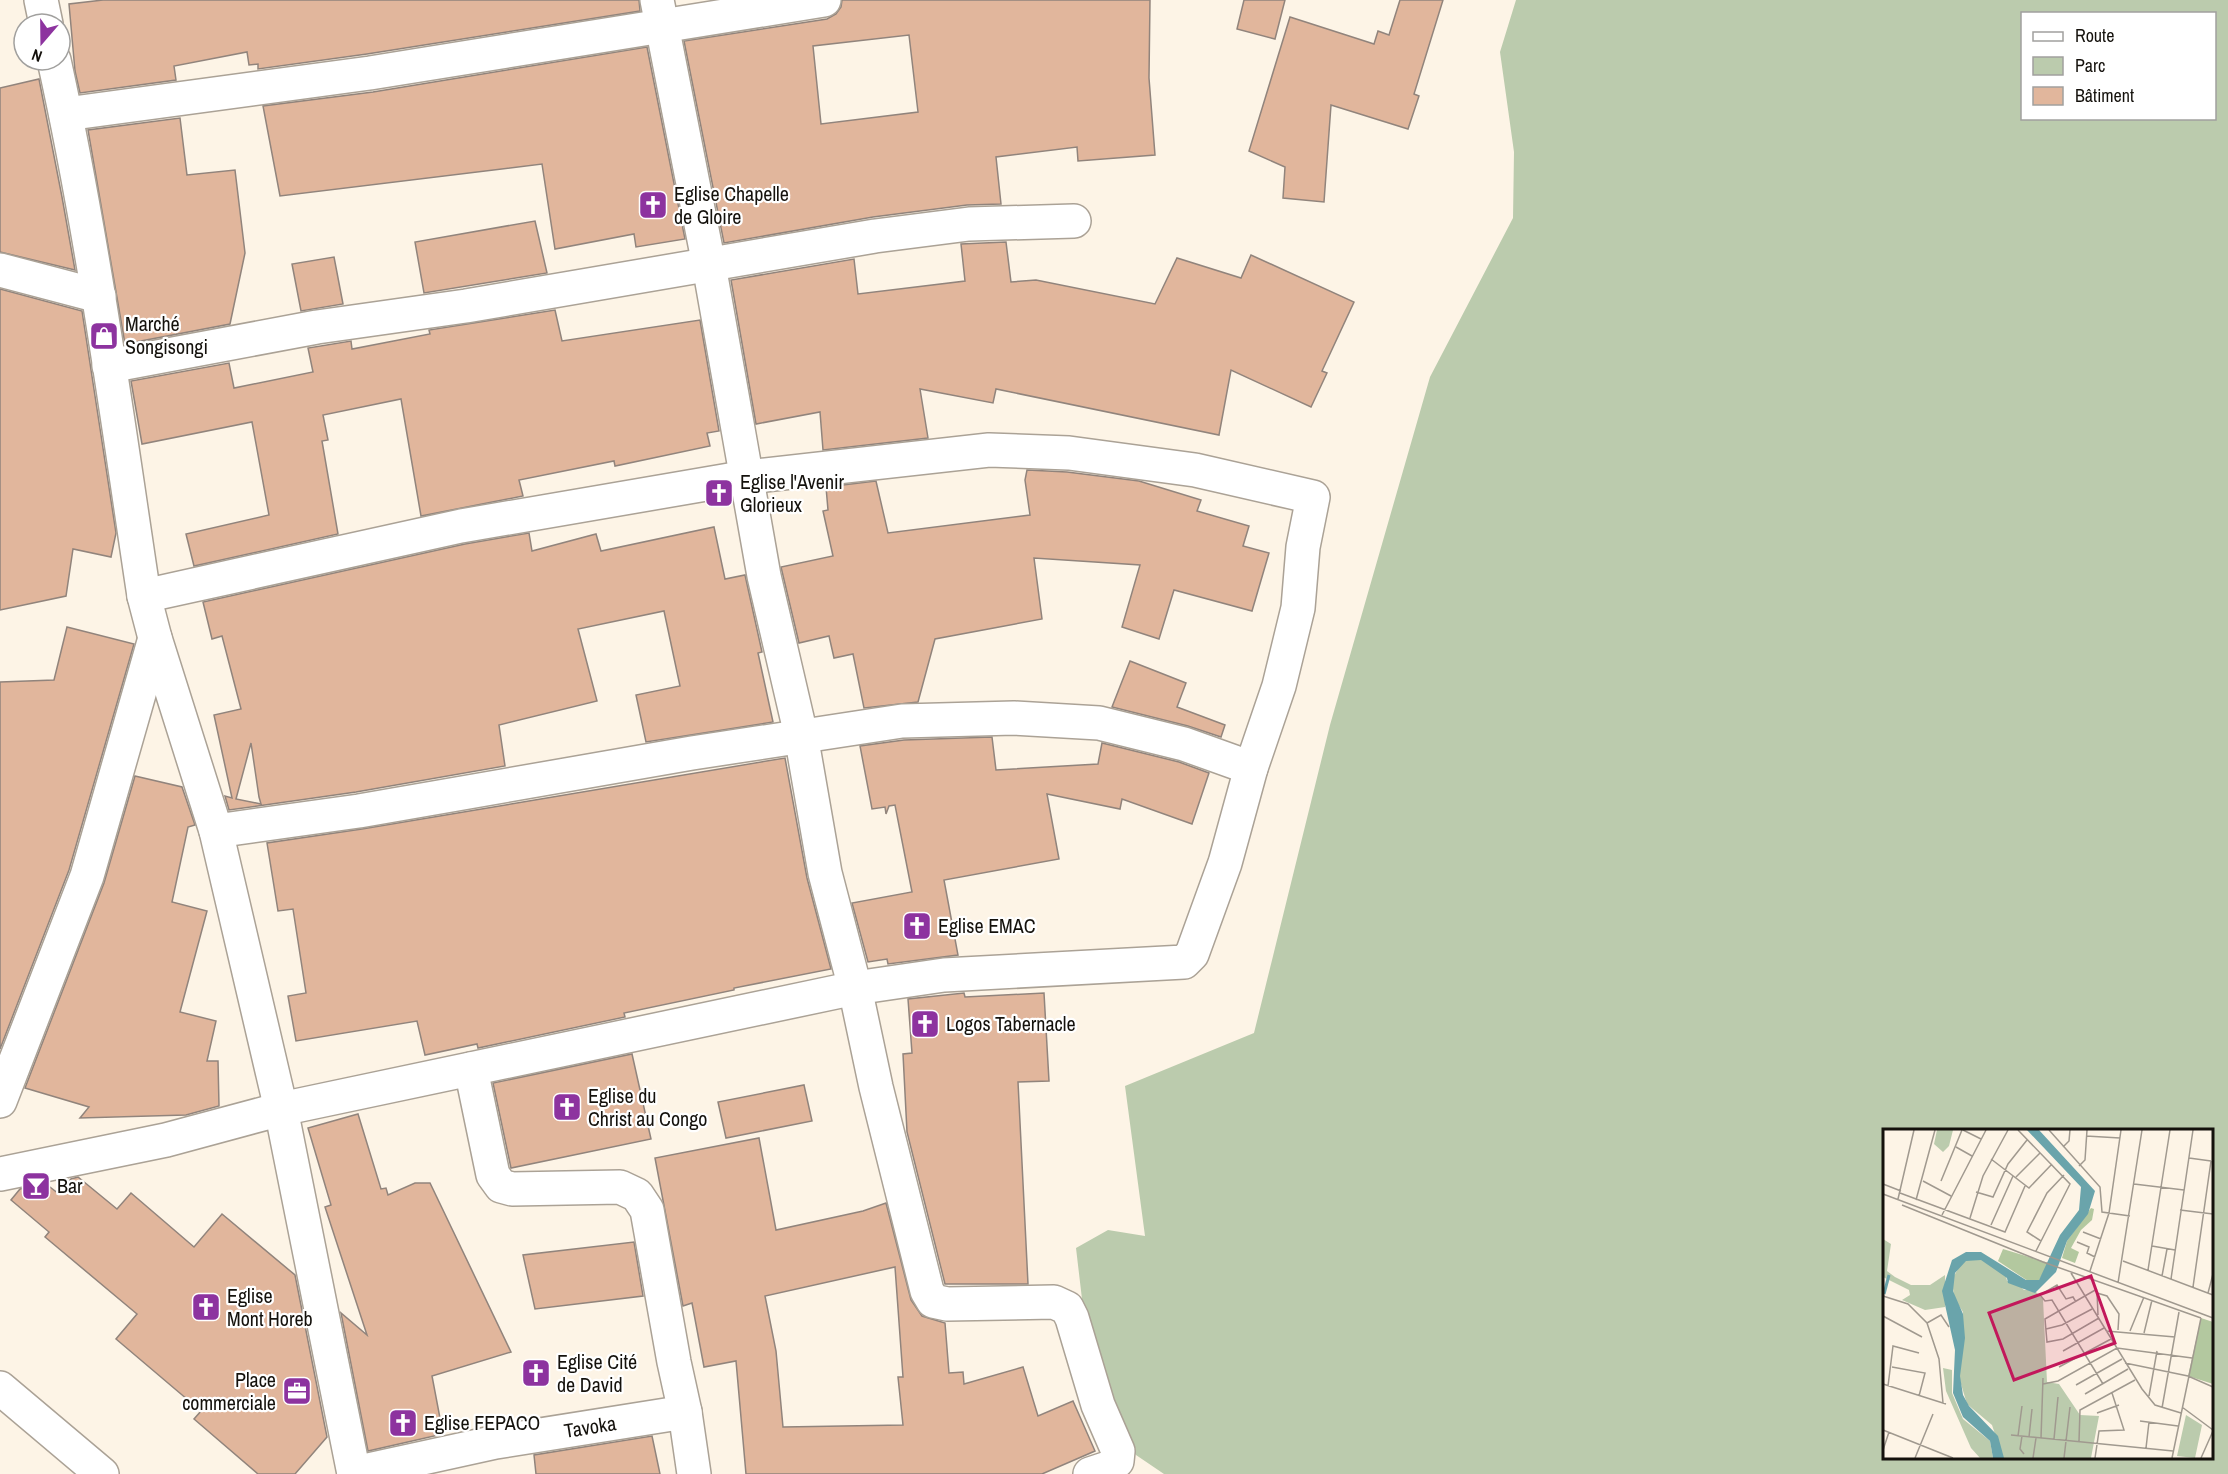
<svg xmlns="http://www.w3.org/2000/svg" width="2228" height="1474" font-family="'Archivo Narrow',sans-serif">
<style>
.green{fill:#bbcbad;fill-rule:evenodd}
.building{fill:#e1b69c;stroke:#91847c;stroke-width:1.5;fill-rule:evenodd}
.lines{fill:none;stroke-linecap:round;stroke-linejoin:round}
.minor-casing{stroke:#aba296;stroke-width:36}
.trunk-casing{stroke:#aba296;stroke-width:36}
.minor{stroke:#fff;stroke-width:33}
.trunk{stroke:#fff;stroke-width:33}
.labels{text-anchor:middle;stroke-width:4.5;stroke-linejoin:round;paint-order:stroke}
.poi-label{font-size:20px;fill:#14110c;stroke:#fff;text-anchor:start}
.street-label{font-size:20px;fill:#14110c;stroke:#fff}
.inset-river{fill:none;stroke:#6aa4ab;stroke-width:3}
.inset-road{fill:none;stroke:#a0998f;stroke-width:1.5}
.view{fill:#c2185b;fill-opacity:0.15;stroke:#c2185b;stroke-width:3}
.inset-edge{fill:none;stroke:#14110c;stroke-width:3}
</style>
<rect width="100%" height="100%" fill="#fdf4e6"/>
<path class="green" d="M1516,0H2228V1474H1164L1136,1455L1122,1439L1086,1333L1076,1248L1108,1230L1145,1236L1125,1086L1254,1033L1330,725L1430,377L1513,218L1514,152L1500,52ZM2022,14H2214V118H2022ZM1884,1130H2212V1458H1884Z"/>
<g class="building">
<path d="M103,0H639L640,11L367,54L258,69V64L249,65L247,52L174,66L176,80L80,93L75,71L69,4Z"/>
<path d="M842,0H1150L1149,78L1155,155L1078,161L1077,147L996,157L1001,204L967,205L873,217L724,243L684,41L827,19L836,14L841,7ZM909,35L918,112L821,124L813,46Z"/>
<path d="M1244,0H1285L1275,39L1237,29Z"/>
<path d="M1400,0H1443L1414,94L1419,96L1408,129L1331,105L1324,202L1283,198L1285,167L1249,151L1290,17L1374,44L1378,31L1389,35Z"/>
<path d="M647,47L685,239L636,247L634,234L555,249L542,164L280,196L263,106L373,92Z"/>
<path d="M39,79L62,197L75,270L0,252V88Z"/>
<path d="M180,118L187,175L235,170L245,253L230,324L125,344L88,130Z"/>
<path d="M535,221L547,273L424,293L415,242Z"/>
<path d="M1006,242L1011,282L1036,280L1155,304L1177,258L1241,278L1251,255L1354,302L1322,371L1327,373L1311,407L1231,370L1219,435L996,389L993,403L920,389L928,438L823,450L820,412L756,424L731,280L854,259L858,294L965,281L961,244Z"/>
<path d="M334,257L343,304L301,311L292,264Z"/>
<path d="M0,289L82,311L116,533L111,557L73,549L66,596L0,610Z"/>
<path d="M555,310L562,341L700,320L719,431L707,433L710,446L615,466L614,461L519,480L523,496L421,516L401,399L323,415L328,440L322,441L338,534L194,566L186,534L269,515L252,422L142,444L131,381L229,363L234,388L313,372L308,348L351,341L352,349L430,334L429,330Z"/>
<path d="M1027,470L1067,472L1139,481L1201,500L1197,511L1249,526L1243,546L1269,553L1252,611L1174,590L1159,639L1122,627L1140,565L1034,558L1042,619L935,639L918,702L864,708L853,654L834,658L829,636L799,643L781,567L833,556L823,511L828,510L826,487L876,481L888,533L1030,515L1025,480Z"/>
<path d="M714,527L725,579L745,575L762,652L758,653L773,722L646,742L636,695L680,686L664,611L578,629L597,701L499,725L505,766L356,792L229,810L225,796L232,798L214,715L241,709L222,636L212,639L203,602L465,544L529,533L532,551L596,534L601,551ZM251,743L259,797L261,804L236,799Z"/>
<path d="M67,627L134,644L69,870L0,1049V682L54,680Z"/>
<path d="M1130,661L1186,683L1177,707L1225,725L1221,737L1188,726L1112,707Z"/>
<path d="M992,737L996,770L1098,764L1102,743L1179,762L1209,773L1192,824L1122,799L1120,809L1047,794L1059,859L944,880L958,955L888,964L887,959L868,962L852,903L912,892L895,805L889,806L886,814L885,807L872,809L860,746L904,740Z"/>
<path d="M785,758L807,878L831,969L734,988V990L624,1013L625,1017L478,1048L477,1044L425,1055L417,1021L296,1041L288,996L306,993L293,909L278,911L267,843L362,829Z"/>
<path d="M135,776L182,787L195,825L188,827L172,902L207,911L180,1012L216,1021L207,1061H218L219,1106L186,1115L80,1118L89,1107L25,1088L104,883Z"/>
<path d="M964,993L965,997L1044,993L1049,1081L1018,1082L1028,1284H945L907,1132L903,1054L912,1053L908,999Z"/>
<path d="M632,1054L651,1139L511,1168L493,1083Z"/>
<path d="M804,1085L812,1121L726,1138L718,1102Z"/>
<path d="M358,1114L381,1189L386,1188L388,1195L415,1183H430L511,1352L432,1376L443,1434L368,1451L341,1313L367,1335L325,1207L331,1205L308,1128Z"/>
<path d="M759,1138L776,1230L863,1211L886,1203L911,1300L922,1316L945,1323L949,1373L963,1372L964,1384L1023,1367L1038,1416L1073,1401L1095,1451L1042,1474H746L736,1361L704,1367L692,1303L683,1306L655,1158ZM895,1267L903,1377H898L903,1425L783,1427L776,1351L765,1296Z"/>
<path d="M78,1177L117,1209L131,1193L194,1247L222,1214L295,1275L327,1437L295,1474H258L194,1419L201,1411L116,1339L137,1314L45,1237L49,1232L11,1200L20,1189L46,1184L59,1194L71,1179Z"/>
<path d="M634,1242L643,1296L535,1309L523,1255Z"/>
<path d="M652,1436L660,1474H536L534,1455Z"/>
</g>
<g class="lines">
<g class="minor-casing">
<g id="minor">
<path d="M41,0L46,24"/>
<path d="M657,0L709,265L764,576L801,735L825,873L855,988L876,1087L927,1291L933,1301L947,1304L1054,1302L1067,1308L1072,1318L1098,1405L1118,1451L1117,1461L1111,1467L1090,1474"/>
<path d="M54,60C93,237 117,417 144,596L155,638L216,831L281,1109L354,1474"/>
<path d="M66,114L370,73L824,0"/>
<path d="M0,270L99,296"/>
<path d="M109,366L317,327L466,306L875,236L969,224L1074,221"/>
<path d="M216,831L359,811L692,753L902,721L1014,718L1099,723L1184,744L1251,768"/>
<path d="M471,1069L493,1175L501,1186L512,1189L620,1187L637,1195L647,1210L674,1362L685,1412L694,1474"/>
<path d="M0,1101L87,876L155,638"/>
<path d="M0,1174L166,1140L281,1109L855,988L944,975L1184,962L1192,954L1225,863L1251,768L1279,686L1298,608L1303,547L1313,497L1195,470L1069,453L989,450L747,477L461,526L144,596"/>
<path d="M354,1473L496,1442L685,1412"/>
</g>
</g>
<g class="trunk-casing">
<path id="trunk" d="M0,1388L102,1474"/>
</g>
<use href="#minor" class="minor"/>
<use href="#trunk" class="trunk"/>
</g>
<defs>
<g id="church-square" transform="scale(1.5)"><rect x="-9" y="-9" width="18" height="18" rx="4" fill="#8d339f" stroke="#fff"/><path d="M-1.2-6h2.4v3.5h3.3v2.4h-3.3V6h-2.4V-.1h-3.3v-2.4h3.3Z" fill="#fff"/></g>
<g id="shop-square" transform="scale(1.5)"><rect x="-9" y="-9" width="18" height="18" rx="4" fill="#8d339f" stroke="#fff"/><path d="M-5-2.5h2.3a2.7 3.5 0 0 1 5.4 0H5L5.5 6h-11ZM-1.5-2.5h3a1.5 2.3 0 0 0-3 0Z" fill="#fff"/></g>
<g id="bar-square" transform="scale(1.5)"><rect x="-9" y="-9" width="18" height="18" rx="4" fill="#8d339f" stroke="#fff"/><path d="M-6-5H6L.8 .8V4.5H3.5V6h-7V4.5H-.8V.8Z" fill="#fff"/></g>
<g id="office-square" transform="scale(1.5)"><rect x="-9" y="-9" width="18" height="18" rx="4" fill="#8d339f" stroke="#fff"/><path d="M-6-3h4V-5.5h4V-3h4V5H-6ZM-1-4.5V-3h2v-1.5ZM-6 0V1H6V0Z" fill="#fff"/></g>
</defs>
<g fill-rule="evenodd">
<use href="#church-square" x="653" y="205"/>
<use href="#shop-square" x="104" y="336"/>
<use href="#church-square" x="719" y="493"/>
<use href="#church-square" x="917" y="926"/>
<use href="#church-square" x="925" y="1024"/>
<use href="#church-square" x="567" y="1107"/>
<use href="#bar-square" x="36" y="1186"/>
<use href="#church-square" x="206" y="1307"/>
<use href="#church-square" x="536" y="1373"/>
<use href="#office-square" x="297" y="1391"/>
<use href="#church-square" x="403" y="1423"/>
</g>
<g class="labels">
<g class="poi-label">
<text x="674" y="201">Eglise Chapelle<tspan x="674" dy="23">de Gloire</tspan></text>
<text x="125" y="331">Marché<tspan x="125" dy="23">Songisongi</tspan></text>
<text x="740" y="489">Eglise l'Avenir<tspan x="740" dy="23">Glorieux</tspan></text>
<text x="938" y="933">Eglise EMAC</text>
<text x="946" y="1031">Logos Tabernacle</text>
<text x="588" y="1103">Eglise du<tspan x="588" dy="23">Christ au Congo</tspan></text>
<text x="57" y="1193">Bar</text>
<text x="227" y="1303">Eglise<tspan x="227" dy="23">Mont Horeb</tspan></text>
<text x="557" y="1369">Eglise Cité<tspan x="557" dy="23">de David</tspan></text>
<text x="276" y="1387" text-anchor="end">Place<tspan x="276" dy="23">commerciale</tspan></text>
<text x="424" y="1430">Eglise FEPACO</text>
</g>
<g class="street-label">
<text transform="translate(590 1427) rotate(-9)" y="7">Tavoka</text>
</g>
</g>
<g transform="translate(1883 1129)">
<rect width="330" height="330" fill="#fdf4e6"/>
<path d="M54,1H70L66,17L60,23L51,15ZM0,110L8,115L4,142L12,148L28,156H47L62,146V178L42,181L19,171L27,166L26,161L0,148ZM81,130H99L123,147L124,152L133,153L141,161H151L160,170L164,253L176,255L197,286L216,287L208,329H120L109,296L84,275L75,245L80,183L71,169L69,150ZM60,239L69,241V264L80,290L107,312L110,329H97L88,319L63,262ZM303,286L319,296L312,329L294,327Z" fill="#bbcbad"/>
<path d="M208,79L211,80L209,91L198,101L188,119L196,123L192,134L179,129L184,112ZM120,120L166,134L156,151L148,154L115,132ZM318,189L330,193V255L305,247Z" fill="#b3c89f"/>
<path d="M144,1H156L212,62L205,85L184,112L173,143L152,164L125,154L124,149L98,131L83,132L72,144L70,162L80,185L82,209L77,247L80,266L86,277L115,307L121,329H110L107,312L80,288L70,264L72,221L59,162L69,131L83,123H98L143,151H156L177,106L196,81L198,58Z" fill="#6aa4ab"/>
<path class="inset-river" d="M1,165L6,146"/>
<path class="inset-road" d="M80,1L98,10M135,1L187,55L153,122M166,1L217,58L219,83L247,87M203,7L237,9M73,18L89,27M180,18L186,12L187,1M306,29L328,32M108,30L146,59L169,35M196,37L202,31L204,1M133,48L157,24M40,52L68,67M58,52L79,1M0,55L18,62M251,55L301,61M93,63L110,68L125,35L144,11M17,64L122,103L142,57M0,65L330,189M15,70L31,1M33,71L52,1M19,76L160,133L318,189M297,81L330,85M59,86L103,1M87,89L100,47L125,1M108,96L130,47M200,103L218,110M158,112L144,103L164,64L181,46M194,113L206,118L204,124L212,128M269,117L292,121M240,132L330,166M265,141L287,1M207,142L226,84L238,1M188,144L259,260L272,276L298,284M279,147L284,120M288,150L310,1M235,154L259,1M310,158L328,32M214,160L162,190L164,213L180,210L216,189M214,163L215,186M214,164L224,167L236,185L235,201M325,164L330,145M0,167L25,175L44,194L56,230L60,274M193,173L190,168L183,170L174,156L157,166L162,172L169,171L220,255M0,187L39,208M44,194L58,186L66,198M163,200L179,196L209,180M223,202L292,208M247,202L261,168M261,204L269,171M180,222L221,199M242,234L305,247L330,258M9,238L42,244L36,267M176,238L228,210M0,255L63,275M160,255L175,252L234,219L309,229M193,256L239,230M5,257L10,217L36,224M202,265L245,240M266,267L274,222M299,278L330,301M279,279L296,183M214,284L236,276M257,292L295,297M0,301L70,329M128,306L290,322M135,307L139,277M139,307L137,320L141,325M146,308L149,280M158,309L160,249M171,310L175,268M196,312L197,281L252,251M263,319L266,293M0,321L6,303M32,329L50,285M150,329L153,309M181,329L187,278M212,329L216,302L241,301L229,264M289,329L318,189M318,329L330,302"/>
<path class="view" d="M208,147L232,214L131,251L106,184Z"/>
<rect width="330" height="330" class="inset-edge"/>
</g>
<rect x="2021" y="12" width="195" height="108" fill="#ffffff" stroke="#a1a09e" stroke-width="1.5"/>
<rect x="2033" y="32" width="30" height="9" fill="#ffffff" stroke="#a1a09e" stroke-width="1.5"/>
<text x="2075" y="42" font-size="18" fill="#14110c">Route</text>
<rect x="2033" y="57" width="30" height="18" fill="#bbcbad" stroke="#a1a09e" stroke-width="1.5"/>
<text x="2075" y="72" font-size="18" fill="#14110c">Parc</text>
<rect x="2033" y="87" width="30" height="18" fill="#e1b69c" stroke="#a1a09e" stroke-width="1.5"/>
<text x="2075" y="102" font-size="18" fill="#14110c">Bâtiment</text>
<g transform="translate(42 42) rotate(200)"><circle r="28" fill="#ffffff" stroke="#a1a09e" stroke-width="1.5"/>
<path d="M0-4.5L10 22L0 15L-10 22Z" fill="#8d339f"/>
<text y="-9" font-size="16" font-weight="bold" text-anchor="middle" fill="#14110c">N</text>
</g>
</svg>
